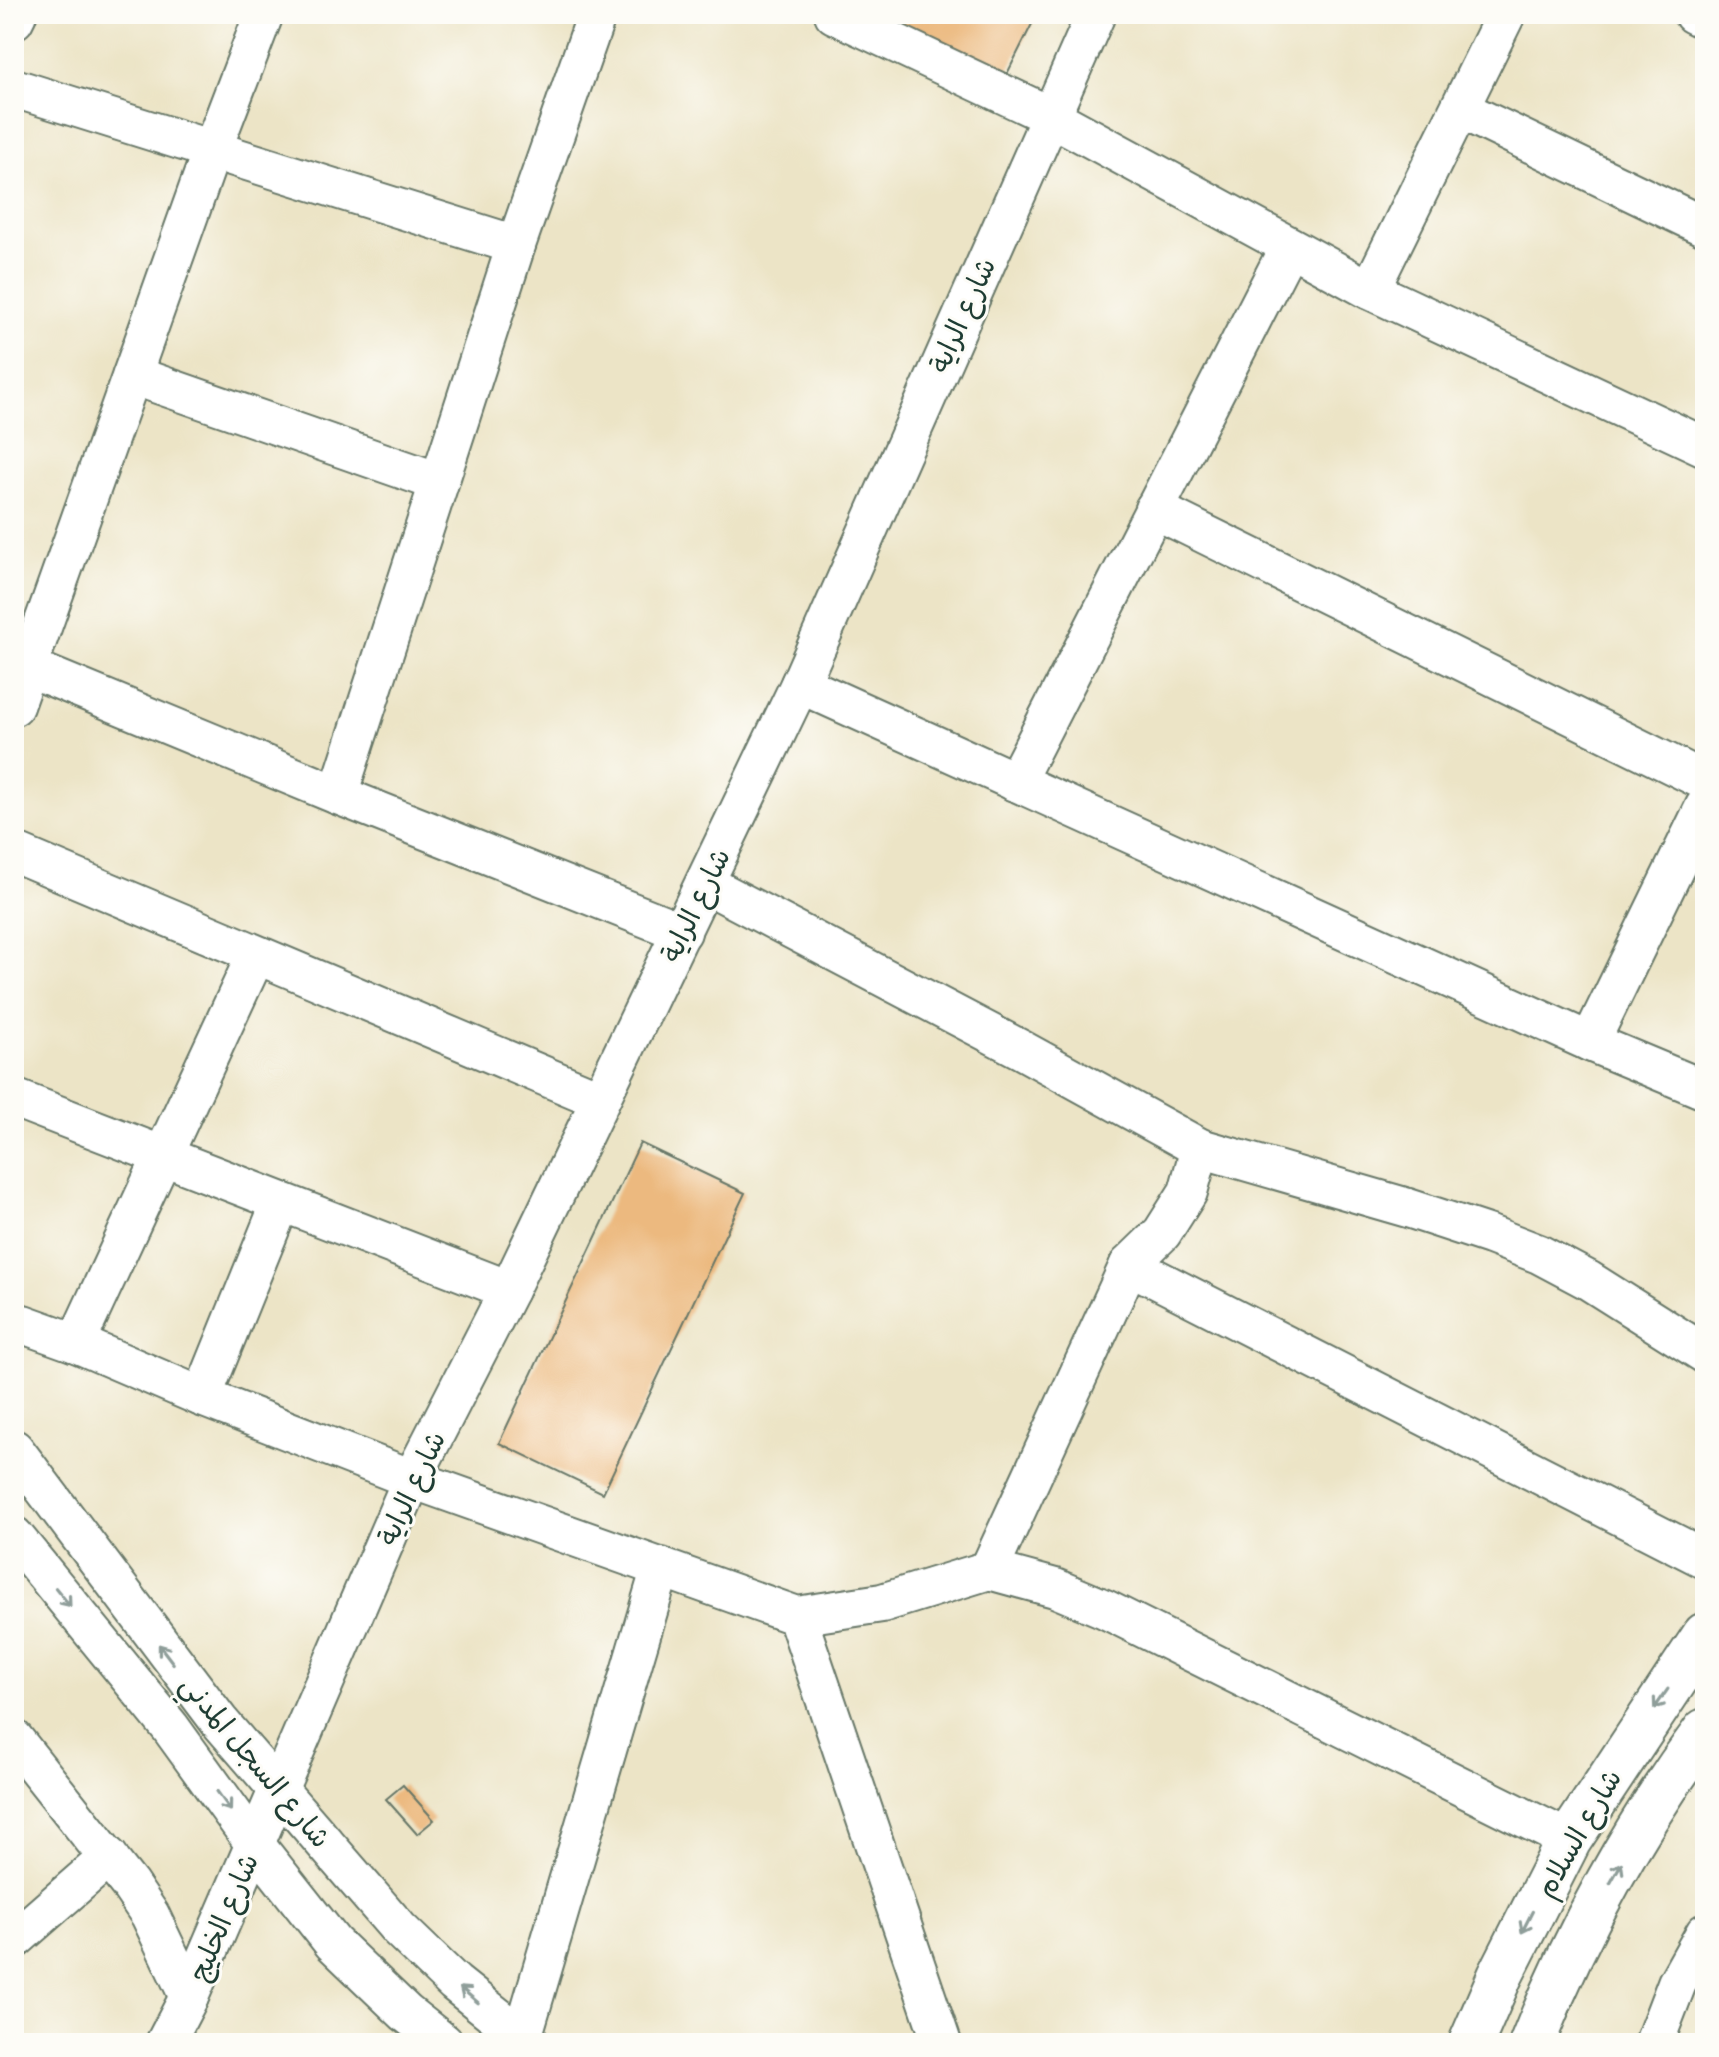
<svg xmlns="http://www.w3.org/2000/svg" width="1719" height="2057" font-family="'Indie Flower','Playpen Sans Arabic',sans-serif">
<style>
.building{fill:#ecb97f}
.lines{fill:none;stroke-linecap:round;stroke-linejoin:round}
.minor-casing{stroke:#677767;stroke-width:42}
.major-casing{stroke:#677767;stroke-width:48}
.minor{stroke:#fff;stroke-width:38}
.major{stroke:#fff;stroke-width:44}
.oneway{stroke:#8f9e9a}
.labels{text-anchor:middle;stroke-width:6;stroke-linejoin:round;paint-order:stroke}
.street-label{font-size:28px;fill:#1f3d34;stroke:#fdfcf7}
</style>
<rect width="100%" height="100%" fill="#fdfcf7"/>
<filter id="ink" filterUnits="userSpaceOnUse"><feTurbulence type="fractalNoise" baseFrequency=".0125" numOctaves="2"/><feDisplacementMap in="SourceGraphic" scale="16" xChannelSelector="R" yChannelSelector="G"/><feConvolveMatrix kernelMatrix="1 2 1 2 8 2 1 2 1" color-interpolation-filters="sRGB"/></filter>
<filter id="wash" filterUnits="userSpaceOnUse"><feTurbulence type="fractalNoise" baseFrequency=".006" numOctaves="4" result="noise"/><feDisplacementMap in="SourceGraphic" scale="32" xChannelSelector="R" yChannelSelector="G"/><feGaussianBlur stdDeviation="1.8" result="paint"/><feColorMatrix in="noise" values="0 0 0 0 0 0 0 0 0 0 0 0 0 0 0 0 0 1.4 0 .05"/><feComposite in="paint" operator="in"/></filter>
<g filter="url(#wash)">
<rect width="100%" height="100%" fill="#ece4c6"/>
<g id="blocks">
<g class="building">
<path d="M876,14H1037L1005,78Z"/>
<path d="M640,1143L745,1193L603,1493L499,1443Z"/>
<path d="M403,1785L434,1820L417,1834L386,1799Z"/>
</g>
</g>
</g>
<g filter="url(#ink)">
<use href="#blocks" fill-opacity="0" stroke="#677767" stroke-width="2"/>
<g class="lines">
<g class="minor-casing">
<g id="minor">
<path d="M834,14L1050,116L1370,290L1705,447"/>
<path d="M1693,14L1705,20"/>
<path d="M14,20L17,14"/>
<path d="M14,88L516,245"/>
<path d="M1460,109L1705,227"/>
<path d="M1370,290L1506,14"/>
<path d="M132,375L439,482"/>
<path d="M1154,509L1705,781"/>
<path d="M28,667L338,795L682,932"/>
<path d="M800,684L1590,1042L1705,1090"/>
<path d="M14,706L212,150L264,14"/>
<path d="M1015,782L1289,247"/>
<path d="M338,795L516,245L597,14"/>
<path d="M14,852L599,1099"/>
<path d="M706,884L1022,1050L1200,1148L1408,1208L1490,1235L1539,1254L1588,1280L1705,1354"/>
<path d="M1590,1042L1705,806"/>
<path d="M14,1098L509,1290"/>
<path d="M1129,1265L1705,1559"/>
<path d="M14,1325L23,1324L76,1343L202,1397L412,1479L797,1616L882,1603L989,1570L1055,1588L1105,1609L1569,1840"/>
<path d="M76,1343L256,955"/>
<path d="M202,1397L281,1202"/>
<path d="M14,1449L219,1721L399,1929L455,1983L530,2043"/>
<path d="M14,1536L170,1727L254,1843L333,1943L406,2013L444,2043"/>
<path d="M989,1570L1129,1265L1162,1233L1188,1192L1200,1148"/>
<path d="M797,1616L942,2043"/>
<path d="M14,1739L129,1884L150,1915L189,1997"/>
<path d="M14,1940L109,1857"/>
<path d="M522,2038L661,1567"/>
<path d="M165,2043L189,1997L412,1479L509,1290L800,684L1096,14"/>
<path d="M1654,2043L1677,1983L1705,1933"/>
</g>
</g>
<g class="major-casing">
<g id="major">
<path d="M1471,2043L1500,1976L1569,1840L1705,1635"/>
<path d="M1532,2043C1575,1934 1635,1825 1705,1731"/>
</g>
</g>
<use href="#minor" class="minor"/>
<use href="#major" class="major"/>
</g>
<defs><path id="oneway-shaft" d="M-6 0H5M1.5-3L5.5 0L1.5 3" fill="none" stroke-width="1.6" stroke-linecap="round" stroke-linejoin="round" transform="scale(2)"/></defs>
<g class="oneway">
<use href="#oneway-shaft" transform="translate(63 1597) rotate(51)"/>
<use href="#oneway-shaft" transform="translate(166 1654) rotate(-127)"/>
<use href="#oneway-shaft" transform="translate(1661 1699) rotate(125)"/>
<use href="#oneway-shaft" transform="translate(224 1801) rotate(54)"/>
<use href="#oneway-shaft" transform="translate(1616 1873) rotate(-61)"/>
<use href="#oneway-shaft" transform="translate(1527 1922) rotate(117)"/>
<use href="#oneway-shaft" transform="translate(469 1995) rotate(-140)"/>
</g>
</g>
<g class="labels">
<g class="street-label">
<text transform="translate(962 315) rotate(-66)" y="10">شارع الراية</text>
<text transform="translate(695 905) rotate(-64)" y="10">شارع الراية</text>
<text transform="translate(411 1488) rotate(-65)" y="10">شارع الراية</text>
<text transform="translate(256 1761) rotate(50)" y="10">شارع السجل المدني</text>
<text transform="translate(1578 1833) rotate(-60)" y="10">شارع السلام</text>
<text transform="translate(223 1917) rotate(-67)" y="10">شارع الخليج</text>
</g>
</g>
<rect width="1719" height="2057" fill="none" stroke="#fdfcf7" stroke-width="48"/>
</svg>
